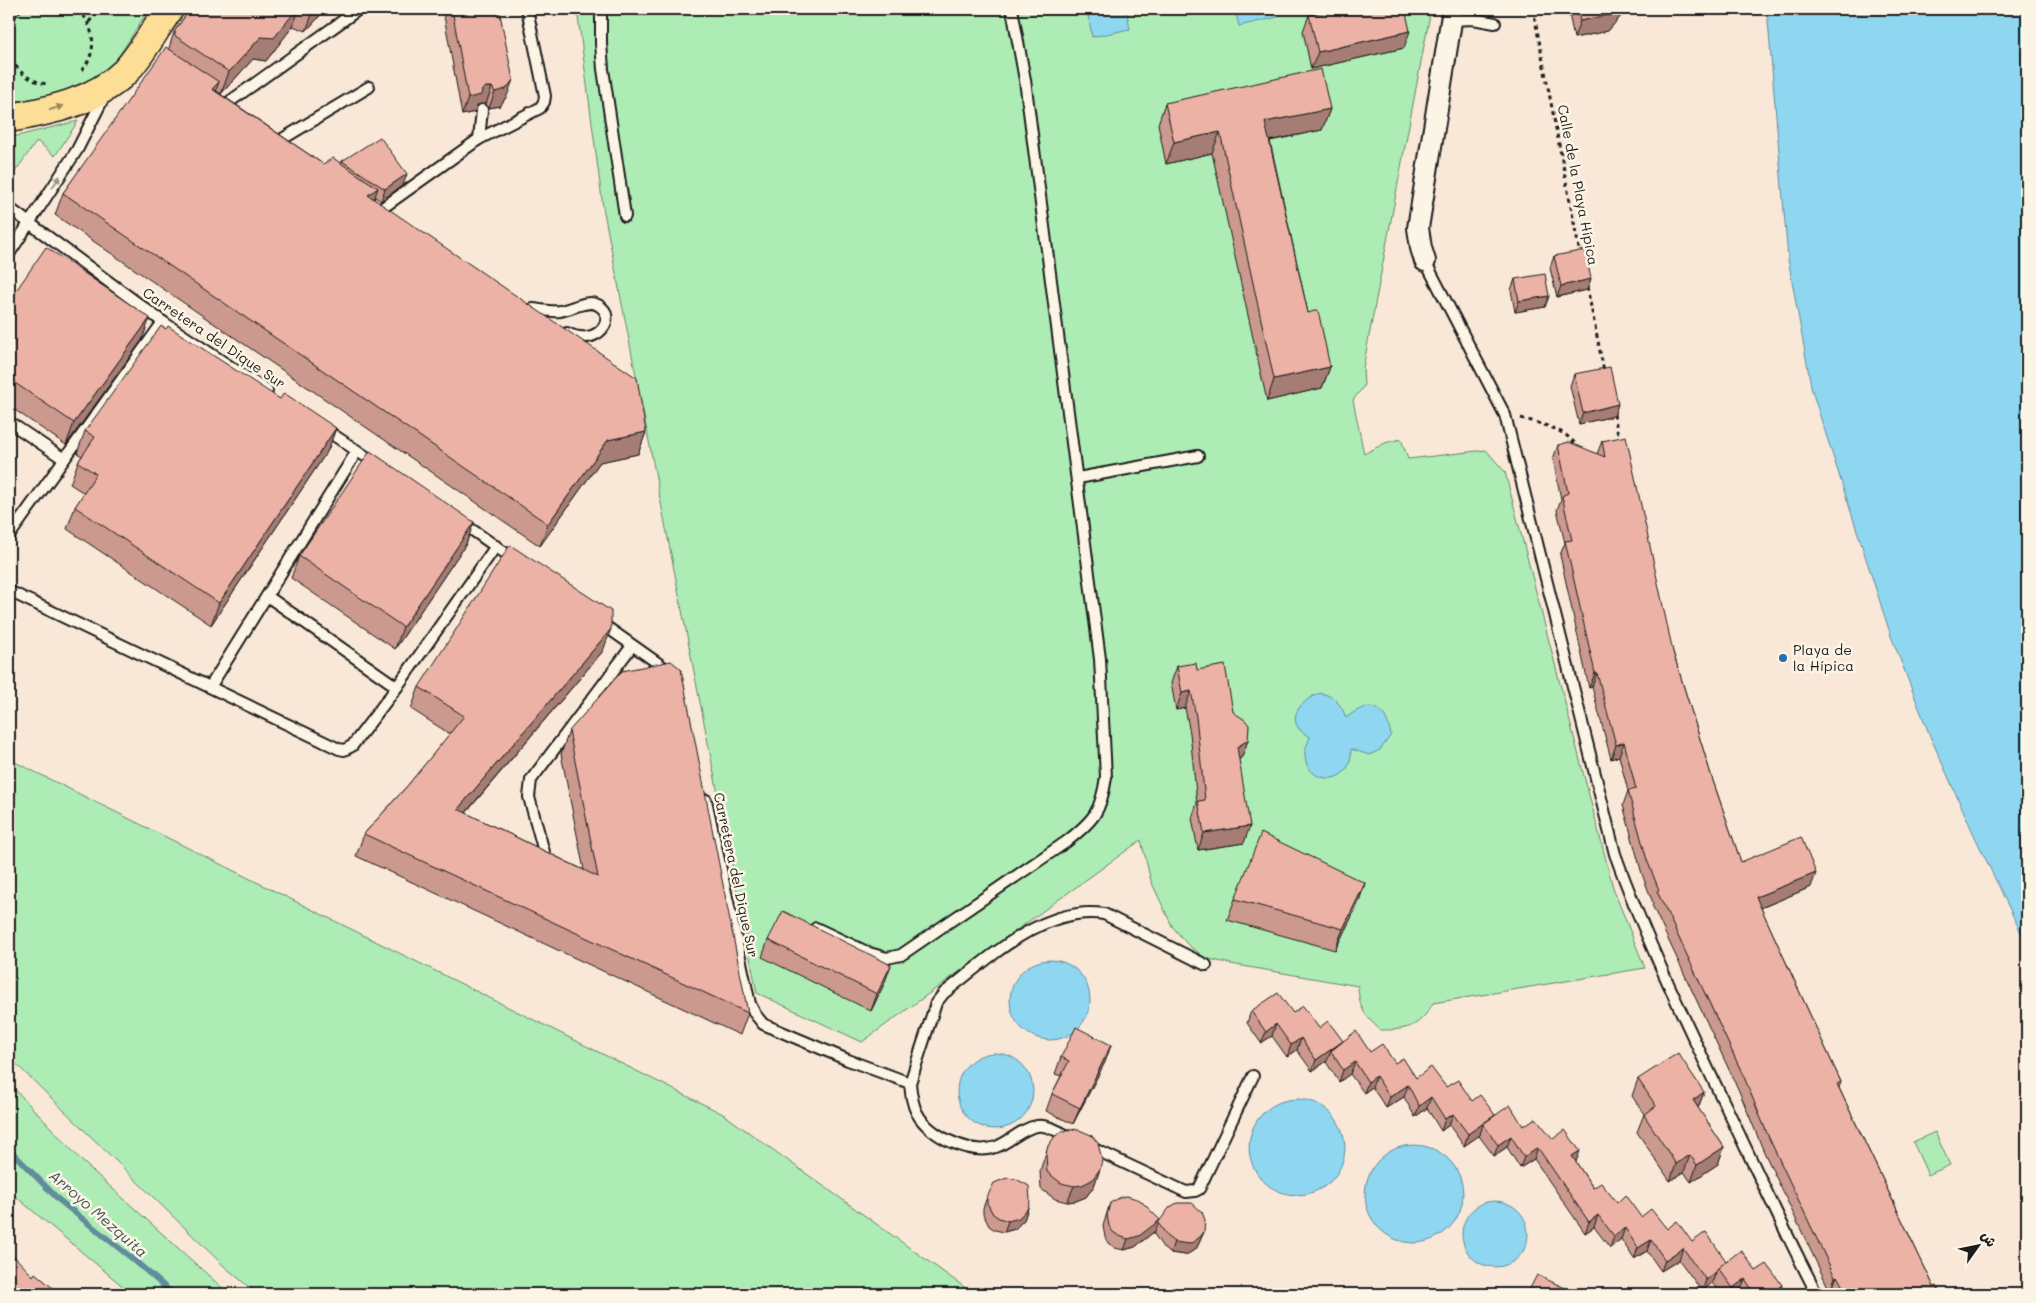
<svg xmlns="http://www.w3.org/2000/svg" width="2036" height="1303" font-family="Mali,'Playpen Sans Arabic',sans-serif">
<style>
.green{fill:#adedb5;stroke:#648468}
.water{fill:#8fd7f1;stroke:#618c9c}
.lines{fill:none;stroke-linecap:round;stroke-linejoin:round}
.stream{stroke:#618c9c;stroke-width:6}
.service-casing{stroke:#1c1c1c;stroke-width:14}
.minor-casing{stroke:#1c1c1c;stroke-width:24}
.primary-casing{stroke:#1c1c1c;stroke-width:31}
.path{stroke:#1c1c1c;stroke-width:3;stroke-dasharray:4 4;stroke-linecap:butt}
.service{stroke:#fcf5e5;stroke-width:10}
.minor{stroke:#fcf5e5;stroke-width:20}
.primary{stroke:#fcde96;stroke-width:28}
.wall{fill:#cb998e;stroke:#1c1c1c}
.shaded-wall{fill:#a57d74;stroke:#1c1c1c}
.building{fill:#ecb2a5;stroke:#1c1c1c}
.oneway{fill:#97875f}
.oneway2{fill:#97938b}
.poi-dot{fill:#1f6fb2;stroke:#fcf5e5;stroke-width:2}
.labels{text-anchor:middle;stroke-width:5;stroke-linejoin:round;paint-order:stroke}
.street-label{font-size:14px;fill:#1c1c1c;stroke:#fcf5e5}
.poi-label{font-size:14px;fill:#1c1c1c;stroke:#fcf5e5;text-anchor:start}
.water-label{font-size:15px;font-style:italic;fill:#3e545c;stroke:#fcf5e5}
</style>
<rect width="100%" height="100%" fill="#f9e8d8"/>
<filter id="ink" filterUnits="userSpaceOnUse"><feTurbulence type="fractalNoise" baseFrequency=".02" numOctaves="2"/><feDisplacementMap in="SourceGraphic" scale="10" xChannelSelector="R" yChannelSelector="G"/><feConvolveMatrix kernelMatrix="1 2 1 2 8 2 1 2 1" color-interpolation-filters="sRGB"/></filter>
<g filter="url(#ink)">
<g class="green">
<path d="M9,9H149C136,28 123,53 107,70C85,95 39,98 9,102Z"/>
<path d="M577,9H1431L1363,368L1364,386L1353,400L1364,454L1385,443L1401,439L1408,459L1486,450L1505,472L1614,891L1645,968L1433,1003C1419,1028 1407,1030 1380,1030C1364,1015 1359,1008 1358,986L1231,964L1205,958L1187,944L1172,926L1151,881L1141,840L862,1042L757,993L603,207Z"/>
<path d="M78,121L55,156L37,141L9,180V138Z"/>
<path d="M9,759L723,1114L974,1294H257L224,1266L9,1057Z"/>
<path d="M9,1083L83,1162L229,1294H132L9,1191Z"/>
<path d="M1935,1132L1950,1165L1928,1175L1913,1142Z"/>
</g>
<g class="water">
<path d="M1087,9H1126L1130,29L1092,37Z"/>
<path d="M1235,9H1276L1278,17L1239,26Z"/>
<path d="M1767,9H2027V945L1975,837L1930,736L1891,636L1812,391L1788,259Z"/>
<path d="M1320,693C1335,696 1341,704 1346,718C1369,699 1386,705 1391,735L1380,750L1369,755L1351,749C1351,753 1351,757 1350,761C1344,787 1306,782 1305,756C1304,750 1308,743 1310,737C1307,735 1303,733 1300,730C1286,714 1306,698 1320,693Z"/>
<circle cx="1050" cy="1000" r="40"/>
<circle cx="995" cy="1091" r="38"/>
<circle cx="1297" cy="1147" r="48"/>
<circle cx="1414" cy="1194" r="49"/>
<circle cx="1495" cy="1234" r="33"/>
</g>
<g class="lines">
<path class="stream" d="M9,1149L59,1200L134,1260L173,1294"/>
<g class="service-casing">
<g id="service">
<path d="M601,9V43L603,69L625,216"/>
<path d="M1451,20L1473,19L1495,23"/>
<path d="M225,105L359,9"/>
<path d="M479,139L482,110"/>
<path d="M279,141L369,87"/>
<path d="M9,208L163,322L267,391"/>
<path d="M381,209L479,139L540,108L544,102L545,96L527,9"/>
<path d="M9,254L77,150L105,95"/>
<path d="M1425,261L1505,415L1615,854C1644,935 1681,1012 1718,1090C1751,1158 1782,1227 1817,1294"/>
<path d="M533,309C542,310 551,312 560,311C572,309 588,299 598,305C619,316 598,349 567,333"/>
<path d="M9,422L64,459"/>
<path d="M323,428L377,464"/>
<path d="M1078,478L1198,456"/>
<path d="M461,522L515,560"/>
<path d="M9,536L163,322"/>
<path d="M9,591L339,749L344,750L352,746L397,687L496,546"/>
<path d="M267,596L397,687"/>
<path d="M601,623L669,671"/>
<path d="M210,687L357,451"/>
<path d="M706,800L750,1004L755,1014L763,1024L848,1060L910,1083C911,1094 912,1104 917,1113C929,1136 971,1156 996,1147C1010,1142 1022,1128 1037,1126C1048,1124 1063,1134 1073,1139"/>
<path d="M547,863L529,797L531,780L632,646"/>
<path d="M816,928L869,953L887,958L901,955L1066,842C1094,820 1101,812 1106,777L1100,659L1025,80L1012,9"/>
<path d="M910,1083L936,1003L944,993C988,959 1044,905 1104,914L1206,965"/>
<path d="M1088,1146L1186,1192L1195,1191L1199,1189L1253,1076"/>
</g>
</g>
<g class="minor-casing">
<path id="minor" d="M1425,261L1421,248L1418,228L1453,9"/>
</g>
<g class="primary-casing">
<path id="primary" d="M9,118C50,111 94,102 125,72C142,54 155,29 169,9"/>
</g>
<g class="path">
<path d="M78,9C95,27 99,53 80,72"/>
<path d="M1533,9L1580,254"/>
<path d="M89,22L99,9"/>
<path d="M9,34L11,23L21,9"/>
<path d="M9,51C13,69 29,82 48,84"/>
<path d="M1587,287L1604,371"/>
<path d="M1614,414L1619,440"/>
<path d="M1521,418C1541,424 1567,429 1578,448"/>
</g>
<use href="#service" class="service"/>
<use href="#minor" class="minor"/>
<use href="#primary" class="primary"/>
</g>
<g class="wall">
<path d="M190,9H325L318,18L306,31L293,26L266,61L253,59L221,94L216,90V91L323,164L341,163L342,161L403,185L381,201L375,197L374,199L646,432L638,454L600,462L540,546L55,215L63,193L169,48L174,32Z"/>
<path d="M447,9H452L507,96L500,106L489,108L486,104H480L477,106L475,112L462,115L444,16Z"/>
<path d="M1568,9H1624L1621,16L1608,31L1574,38Z"/>
<path d="M1309,15L1404,48L1311,69L1303,31Z"/>
<path d="M1165,103L1330,109L1322,130L1270,141L1308,313L1330,367L1322,388L1267,401L1212,153L1166,164L1158,124Z"/>
<path d="M1554,256L1587,290L1557,297L1550,268Z"/>
<path d="M1515,279L1549,296L1545,307L1515,312L1511,290Z"/>
<path d="M9,301L142,340L66,445L9,406Z"/>
<path d="M1574,374L1618,404L1614,416L1579,424L1570,386Z"/>
<path d="M280,399L336,428L328,450L211,625L67,529L75,507L84,493L70,484L78,462L82,456L77,453L85,431Z"/>
<path d="M1602,441L1673,652L1712,778L1741,862L1811,887L1761,908L1841,1082L1839,1088L1934,1287L1940,1294H1834L1832,1290L1830,1291L1764,1152L1739,1091L1652,905L1653,903L1642,874L1623,805L1628,791L1619,756L1611,759L1592,687L1589,688L1560,555L1565,543L1557,510L1561,499L1553,459L1558,445L1597,454Z"/>
<path d="M474,522L466,544L395,649L291,578L299,556Z"/>
<path d="M603,651L466,813L584,870L561,754L569,731L748,1013L740,1035L356,856L364,834L408,785L450,734L411,709L419,687Z"/>
<path d="M1177,666L1197,670L1233,712L1248,740L1242,757L1239,759L1244,843L1198,850L1192,818L1197,803L1190,733L1185,708L1176,710L1171,683Z"/>
<path d="M1365,883L1358,904L1335,950L1227,920L1235,899Z"/>
<path d="M768,940L885,982L871,1011L762,957Z"/>
<path d="M1251,1011L1293,1013L1343,1041L1395,1063L1416,1078L1446,1087L1472,1101L1495,1115L1523,1126L1553,1139L1576,1162L1593,1188L1641,1217L1692,1242L1726,1261L1756,1271L1782,1285L1779,1294H1721L1712,1283L1702,1291L1679,1260L1661,1271L1647,1251L1634,1259L1621,1239L1610,1248L1594,1227L1585,1233L1534,1159L1520,1168L1507,1147L1494,1156L1479,1136L1480,1135L1464,1146L1449,1125L1441,1131L1427,1108L1415,1117L1404,1097L1386,1108L1372,1087L1364,1093L1350,1074L1339,1082L1326,1062L1327,1061L1312,1071L1297,1050L1287,1057L1272,1036L1261,1043L1247,1023Z"/>
<path d="M1111,1045L1105,1062L1073,1124L1046,1111L1052,1094L1061,1076L1055,1074L1061,1057Z"/>
<path d="M1638,1079L1704,1092L1698,1108L1724,1147L1718,1164L1691,1182L1684,1172L1670,1181L1637,1132L1644,1114L1632,1096Z"/>
<path d="M1048,1146L1100,1169L1094,1186L1086,1197L1076,1201L1067,1202L1055,1199L1041,1189L1040,1171Z"/>
<path d="M987,1197L1028,1208L1024,1220L1015,1229L1004,1232L995,1230L989,1226L983,1214V1208Z"/>
<path d="M1110,1203L1159,1222L1204,1232L1199,1243L1196,1249L1186,1255L1170,1253L1164,1249L1154,1234L1155,1231L1135,1247L1124,1250L1115,1248L1108,1243L1105,1237L1103,1226Z"/>
</g>
<g class="shaded-wall">
<path d="M297,9H299L293,26L266,61L253,59L221,94L229,72L261,37Z"/>
<path d="M314,9H325L318,18L306,31Z"/>
<path d="M1619,9H1624L1621,16L1608,31L1574,38L1580,21Z"/>
<path d="M1410,31L1404,48L1311,69L1318,52Z"/>
<path d="M513,80L507,96L500,106L489,108L495,92Z"/>
<path d="M219,82L211,104L212,89Z"/>
<path d="M486,87H492L486,104H480L477,106L475,112L462,115L468,98Z"/>
<path d="M1330,109L1322,130L1258,143L1265,122Z"/>
<path d="M1220,132L1212,153L1166,164L1174,142Z"/>
<path d="M407,174L403,185L381,201L385,189Z"/>
<path d="M378,188L370,210L368,195Z"/>
<path d="M1591,279L1587,290L1557,297L1561,286Z"/>
<path d="M1549,296L1545,307L1515,312L1519,301Z"/>
<path d="M150,318L142,340L66,445L74,423Z"/>
<path d="M1330,367L1322,388L1267,401L1274,379Z"/>
<path d="M1618,404L1614,416L1579,424L1583,413Z"/>
<path d="M336,428L328,450L211,625L219,603Z"/>
<path d="M646,432L638,454L600,462L540,546L548,524L608,440Z"/>
<path d="M474,522L466,544L395,649L403,627Z"/>
<path d="M611,629L603,651L450,831L458,809Z"/>
<path d="M1595,673H1597L1592,687L1589,688Z"/>
<path d="M1191,691L1185,708L1176,710L1182,693Z"/>
<path d="M1248,740L1242,757L1231,764L1237,747Z"/>
<path d="M1624,742L1619,756L1611,759L1616,745Z"/>
<path d="M1250,826L1244,843L1198,850L1204,833Z"/>
<path d="M1816,873L1811,887L1751,912L1756,897Z"/>
<path d="M1365,883L1358,904L1335,950L1343,929Z"/>
<path d="M891,965L885,982L871,1011L877,994Z"/>
<path d="M1276,1024L1272,1036L1261,1043L1266,1032Z"/>
<path d="M1301,1038L1297,1050L1287,1057L1291,1045Z"/>
<path d="M1343,1041L1331,1051L1327,1061L1312,1071L1316,1060Z"/>
<path d="M1111,1045L1105,1062L1073,1124L1080,1108Z"/>
<path d="M1355,1062L1350,1074L1339,1082L1343,1070Z"/>
<path d="M1376,1076L1372,1087L1364,1093L1368,1082Z"/>
<path d="M1408,1085L1404,1097L1386,1108L1390,1097Z"/>
<path d="M1704,1092L1698,1108L1693,1100Z"/>
<path d="M1431,1097L1427,1108L1415,1117L1419,1106Z"/>
<path d="M1453,1114L1449,1125L1441,1131L1445,1119Z"/>
<path d="M1495,1115L1483,1124L1480,1135L1464,1146L1468,1134Z"/>
<path d="M1511,1136L1507,1147L1494,1156L1498,1145Z"/>
<path d="M1724,1147L1718,1164L1691,1182L1697,1165Z"/>
<path d="M1538,1148L1534,1159L1520,1168L1524,1157Z"/>
<path d="M1580,1151L1576,1162L1572,1156Z"/>
<path d="M1690,1155L1684,1172L1670,1181L1676,1164Z"/>
<path d="M1100,1169L1094,1186L1086,1197L1076,1201L1067,1202L1074,1186Z"/>
<path d="M1028,1208L1024,1220L1015,1229L1004,1232L1008,1221Z"/>
<path d="M1598,1215L1594,1227L1585,1233L1589,1222Z"/>
<path d="M1160,1220L1155,1231L1135,1247L1124,1250L1128,1239Z"/>
<path d="M1625,1228L1621,1239L1610,1248L1614,1236Z"/>
<path d="M1204,1232L1199,1243L1196,1249L1186,1255L1170,1253L1174,1242Z"/>
<path d="M1651,1240L1647,1251L1634,1259L1638,1248Z"/>
<path d="M1683,1248L1679,1260L1661,1271L1665,1260Z"/>
<path d="M1716,1272L1712,1283L1702,1291L1706,1280Z"/>
<path d="M1837,1276L1832,1290L1830,1291L1835,1277Z"/>
<path d="M1745,1279L1739,1294H1731L1733,1288Z"/>
<path d="M1782,1285L1779,1294L1777,1289Z"/>
</g>
<g class="building">
<path d="M190,9H297L274,38L261,37L229,72L174,35L176,33L174,32Z"/>
<path d="M452,9H499L513,80L506,89L495,92L492,87H486L482,90L481,95L468,98Z"/>
<path d="M1335,9H1405L1410,31L1318,52L1309,15Z"/>
<path d="M1577,9H1619L1614,14L1580,21Z"/>
<path d="M166,47L219,82L212,89L323,164L333,158L378,188L368,195L637,378L646,432L608,440L548,524L63,193Z"/>
<path d="M1321,69L1330,109L1265,122L1308,313L1318,310L1330,367L1274,379L1220,132L1174,142L1165,103Z"/>
<path d="M380,137L407,174L385,189L342,161Z"/>
<path d="M46,247L150,318L74,423L9,379V301Z"/>
<path d="M1585,250L1591,279L1561,286L1554,256Z"/>
<path d="M1545,274L1549,296L1519,301L1515,279Z"/>
<path d="M161,326L166,329L168,326L280,399L284,393L336,428L219,603L75,507L96,474L78,462L95,437L85,431Z"/>
<path d="M1610,367L1618,404L1583,413L1574,374Z"/>
<path d="M1626,436L1673,652L1712,778L1741,862L1801,837L1816,873L1756,897L1841,1082L1837,1084L1934,1287L1937,1286L1940,1294H1847L1837,1276L1835,1277L1769,1138L1744,1077L1657,891L1659,890L1647,860L1628,791L1636,789L1624,742L1616,745L1597,673H1595L1565,541L1572,540L1562,496L1568,493L1558,445L1569,442L1605,457L1602,441Z"/>
<path d="M370,451L474,522L403,627L299,556Z"/>
<path d="M510,545L611,611V629L458,809L598,877L569,731L622,671L671,661L681,669L748,1013L364,834L408,785L464,716L419,687Z"/>
<path d="M1196,663L1197,670L1225,665L1233,712L1245,720L1249,725L1248,740L1237,747L1250,826L1204,833L1198,801L1205,800L1196,717L1191,691L1182,693L1177,666Z"/>
<path d="M1261,833L1365,883L1343,929L1235,899Z"/>
<path d="M783,911L891,965L877,994L768,940Z"/>
<path d="M1278,993L1293,1013L1303,1006L1319,1028L1328,1021L1343,1041L1316,1060L1301,1038L1291,1045L1276,1024L1266,1032L1251,1011Z"/>
<path d="M1076,1027L1111,1045L1080,1108L1052,1094L1069,1061L1061,1057Z"/>
<path d="M1356,1031L1370,1052L1382,1044L1395,1063L1403,1058L1416,1078L1431,1067L1446,1087L1458,1080L1472,1101L1480,1095L1495,1115L1468,1134L1453,1114L1445,1119L1431,1097L1419,1106L1408,1085L1390,1097L1376,1076L1368,1082L1355,1062L1343,1070L1331,1051Z"/>
<path d="M1678,1053L1704,1092L1693,1100L1724,1147L1697,1165L1690,1155L1676,1164L1644,1115L1656,1106L1638,1079Z"/>
<path d="M1510,1105L1523,1126L1536,1118L1553,1139L1565,1130L1580,1151L1572,1156L1593,1188L1601,1183L1617,1203L1625,1195L1641,1217L1651,1209L1667,1229L1677,1221L1692,1242L1706,1232L1726,1261L1718,1268L1716,1272L1706,1280L1683,1248L1665,1260L1651,1240L1638,1248L1625,1228L1614,1236L1598,1215L1589,1222L1538,1148L1524,1157L1511,1136L1498,1145L1483,1124Z"/>
<path d="M1077,1129L1091,1135L1098,1143L1102,1160L1100,1169L1092,1180L1082,1185L1074,1186L1061,1183L1047,1172L1046,1154L1048,1146L1055,1136L1064,1131Z"/>
<path d="M1007,1178L1016,1179L1029,1186L1030,1201L1028,1208L1019,1218L1008,1221L999,1218L993,1214L987,1203V1197L994,1183Z"/>
<path d="M1127,1196L1140,1200L1160,1220L1139,1236L1128,1239L1119,1236L1113,1232L1109,1226L1107,1215L1110,1203L1121,1197Z"/>
<path d="M1177,1203H1192L1202,1212L1205,1220L1204,1232L1200,1237L1190,1244L1174,1242L1169,1238L1158,1223L1170,1207Z"/>
<path d="M1741,1250L1756,1271L1767,1264L1782,1285L1777,1289L1779,1294H1755L1745,1279L1733,1288L1718,1268Z"/>
<path d="M9,1251L33,1276L35,1273L54,1289L49,1294H9Z"/>
<path d="M1537,1275L1578,1294H1527Z"/>
</g>
<defs><path id="oneway-solid" d="M-6-.8H1V-3.2L6.5 0L1 3.2V.8H-6Z" transform="scale(1.25)"/></defs>
<use class="oneway" href="#oneway-solid" transform="translate(56 108) rotate(-18)"/>
<use class="oneway2" href="#oneway-solid" transform="translate(56 182) rotate(-56)"/>
</g>
<circle class="poi-dot" cx="1783" cy="658" r="5"/>
<g class="labels">
<g class="street-label">
<text transform="translate(1578 185) rotate(79)" y="5">Calle de la Playa Hípica</text>
<text transform="translate(214 338) rotate(34)" y="5">Carretera del Dique Sur</text>
<text transform="translate(736 875) rotate(78)" y="5">Carretera del Dique Sur</text>
</g>
<g class="poi-label">
<text x="1793" y="655">Playa de<tspan x="1793" dy="16">la Hípica</tspan></text>
</g>
<g class="water-label">
<text transform="translate(98 1214) rotate(41)" y="5">Arroyo Mezquita</text>
</g>
</g>
<rect width="2036" height="1303" fill="none" stroke="#fcf5e5" stroke-width="30"/>
<rect x="15" y="15" width="2006" height="1273" fill="none" stroke="#1c1c1c" stroke-width="2" filter="url(#ink)"/>
<g transform="translate(1978 1246) rotate(57)" stroke="#fcf5e5" stroke-width="4" paint-order="stroke">
<path d="M0-4L9 19L0 12L-9 19Z" fill="#1c1c1c"/>
<text y="-8" font-size="14" font-weight="bold" text-anchor="middle" fill="#1c1c1c">ش</text>
</g>
</svg>
